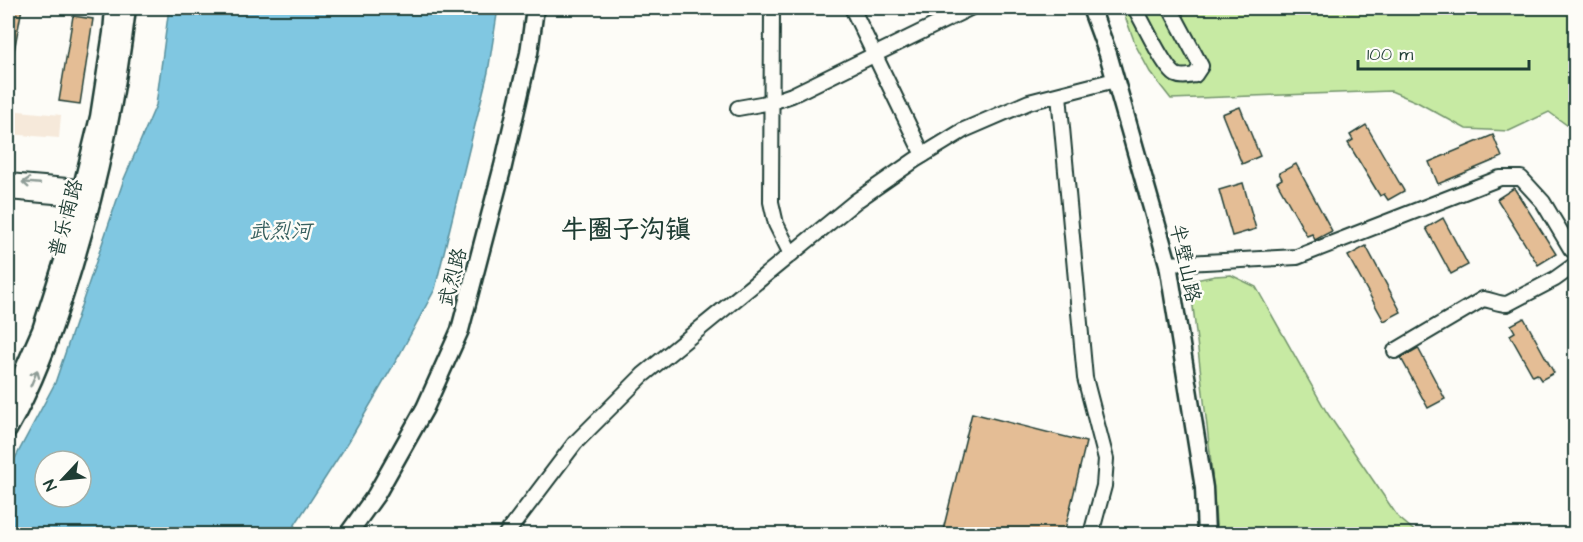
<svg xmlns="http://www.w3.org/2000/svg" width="1583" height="542" font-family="'Architects Daughter','LXGW WenKai TC',sans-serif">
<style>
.built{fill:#f6e9da}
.green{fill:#c7eaa3;stroke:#73946c;stroke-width:1.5}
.water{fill:#80c7e1;stroke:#59909c;stroke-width:1.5;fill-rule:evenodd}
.building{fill:#e4bd95;stroke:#1f3d34;stroke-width:1.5}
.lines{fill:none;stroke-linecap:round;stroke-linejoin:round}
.minor-casing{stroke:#1f3d34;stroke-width:18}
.major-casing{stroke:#1f3d34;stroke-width:21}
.minor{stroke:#fdfcf7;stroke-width:14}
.major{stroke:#fdfcf7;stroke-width:16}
.oneway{stroke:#8e9c96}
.labels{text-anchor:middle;stroke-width:5;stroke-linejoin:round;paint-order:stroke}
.street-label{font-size:20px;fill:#1f3d34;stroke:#fdfcf7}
.water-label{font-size:21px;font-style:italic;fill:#37605f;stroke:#fdfcf7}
.district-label{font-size:26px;font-weight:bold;fill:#1f3d34;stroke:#fdfcf7}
</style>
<rect width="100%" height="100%" fill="#fdfcf7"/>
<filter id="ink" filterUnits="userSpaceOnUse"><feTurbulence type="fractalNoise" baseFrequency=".0167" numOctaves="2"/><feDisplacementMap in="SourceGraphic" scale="12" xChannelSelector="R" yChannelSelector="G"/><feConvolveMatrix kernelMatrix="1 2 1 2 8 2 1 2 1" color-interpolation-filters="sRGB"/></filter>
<g filter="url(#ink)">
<path class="built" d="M8,110L61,115L59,138L8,134Z"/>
<g class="green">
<path d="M1122,8H1575V131L1549,112L1509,131L1466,129L1417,102L1391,91L1171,99L1150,72L1136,46Z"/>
<path d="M1231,275L1256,287L1326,411L1398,517L1418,534H1217L1210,452L1190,281L1215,276Z"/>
</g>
<path class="water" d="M169,8H498L488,72L435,289L400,354L349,441L289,534H8V468L12,464L55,383L124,179L156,105ZM45,461H81V497H45Z"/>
<g class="building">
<path d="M8,8H22L12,62L8,61Z"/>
<path d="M73,16L93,19L80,104L59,101Z"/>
<path d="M1240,107L1260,156L1242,164L1222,114Z"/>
<path d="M1366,125L1404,191L1388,200L1384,194L1380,196L1348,143L1353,140L1350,135Z"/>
<path d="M1493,135L1502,157L1438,184L1429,162Z"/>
<path d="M1296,164L1332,231L1315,240L1312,234L1307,236L1277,182L1282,179L1279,173Z"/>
<path d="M1243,183L1256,229L1232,236L1219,190Z"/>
<path d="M1514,188L1556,254L1538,265L1497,199Z"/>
<path d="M1443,218L1468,265L1451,274L1426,228Z"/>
<path d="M1366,246L1401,312L1384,321L1348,256Z"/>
<path d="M1524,318L1554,373L1541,380L1537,374L1533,376L1510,335L1515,332L1511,325Z"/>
<path d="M1418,348L1445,399L1428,408L1401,358Z"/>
<path d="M972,413L1086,442L1064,534H963L943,530Z"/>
</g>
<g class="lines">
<g class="minor-casing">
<g id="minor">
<path d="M772,8L771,202L776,224L791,254"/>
<path d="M852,8L923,155"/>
<path d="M1135,8C1143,22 1164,68 1176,75C1182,78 1189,76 1195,75L1201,66L1170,8"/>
<path d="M1059,95L1085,378L1106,459L1104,486L1091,534"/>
<path d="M738,108L772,102L792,95L970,8"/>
<path d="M8,181L91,188"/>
<path d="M8,192L89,199"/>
<path d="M1168,264L1297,257L1500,178H1521L1543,202L1571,249L1576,253"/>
<path d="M1395,351L1483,299C1492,300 1498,304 1507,304L1555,279L1576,264"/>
<path d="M506,534L575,443L643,375L856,201L915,160L964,130L1029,102L1115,80"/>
</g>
</g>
<g class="major-casing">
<g id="major">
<path d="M1091,8L1108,54L1168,264L1204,488L1206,534"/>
<path d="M8,405L41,330L66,252L99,117L112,33L114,8"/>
<path d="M8,430C34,385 51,337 67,287C96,196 116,103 127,8"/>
<path d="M348,534L376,495L425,408L460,330L503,166L529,53L535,8"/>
</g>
</g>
<use href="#minor" class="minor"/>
<use href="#major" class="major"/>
</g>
<defs><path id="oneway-shaft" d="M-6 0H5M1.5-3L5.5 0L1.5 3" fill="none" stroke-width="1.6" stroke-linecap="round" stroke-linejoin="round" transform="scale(1.5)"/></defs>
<g class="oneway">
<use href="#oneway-shaft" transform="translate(31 183) rotate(-175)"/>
<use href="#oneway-shaft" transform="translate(34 378) rotate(-67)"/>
</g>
</g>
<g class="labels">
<g class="street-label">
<text transform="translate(65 218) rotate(-75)" y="7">普乐南路</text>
<text transform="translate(1186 263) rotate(78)" y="7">半壁山路</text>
<text transform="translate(452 277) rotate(-75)" y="7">武烈路</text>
</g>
<g class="water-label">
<text x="280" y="238">武烈河</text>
</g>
<g class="district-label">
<text x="626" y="238">牛圈子沟镇</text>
</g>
</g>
<rect width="1583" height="542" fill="none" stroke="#fdfcf7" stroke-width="30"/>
<rect x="15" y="15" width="1553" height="512" fill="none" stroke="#1f3d34" stroke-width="2" filter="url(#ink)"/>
<g transform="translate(63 479) rotate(244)"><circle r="28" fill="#fdfcf7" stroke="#a4b0a9" stroke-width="1.5"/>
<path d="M0-4.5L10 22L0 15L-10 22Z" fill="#1f3d34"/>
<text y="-9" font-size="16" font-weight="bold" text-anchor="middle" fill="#1f3d34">N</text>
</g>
<path d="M1358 60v9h171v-9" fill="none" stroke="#1f3d34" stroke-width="3"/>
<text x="1367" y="60" font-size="18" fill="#1f3d34" stroke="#fdfcf7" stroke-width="4.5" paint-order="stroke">100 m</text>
</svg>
